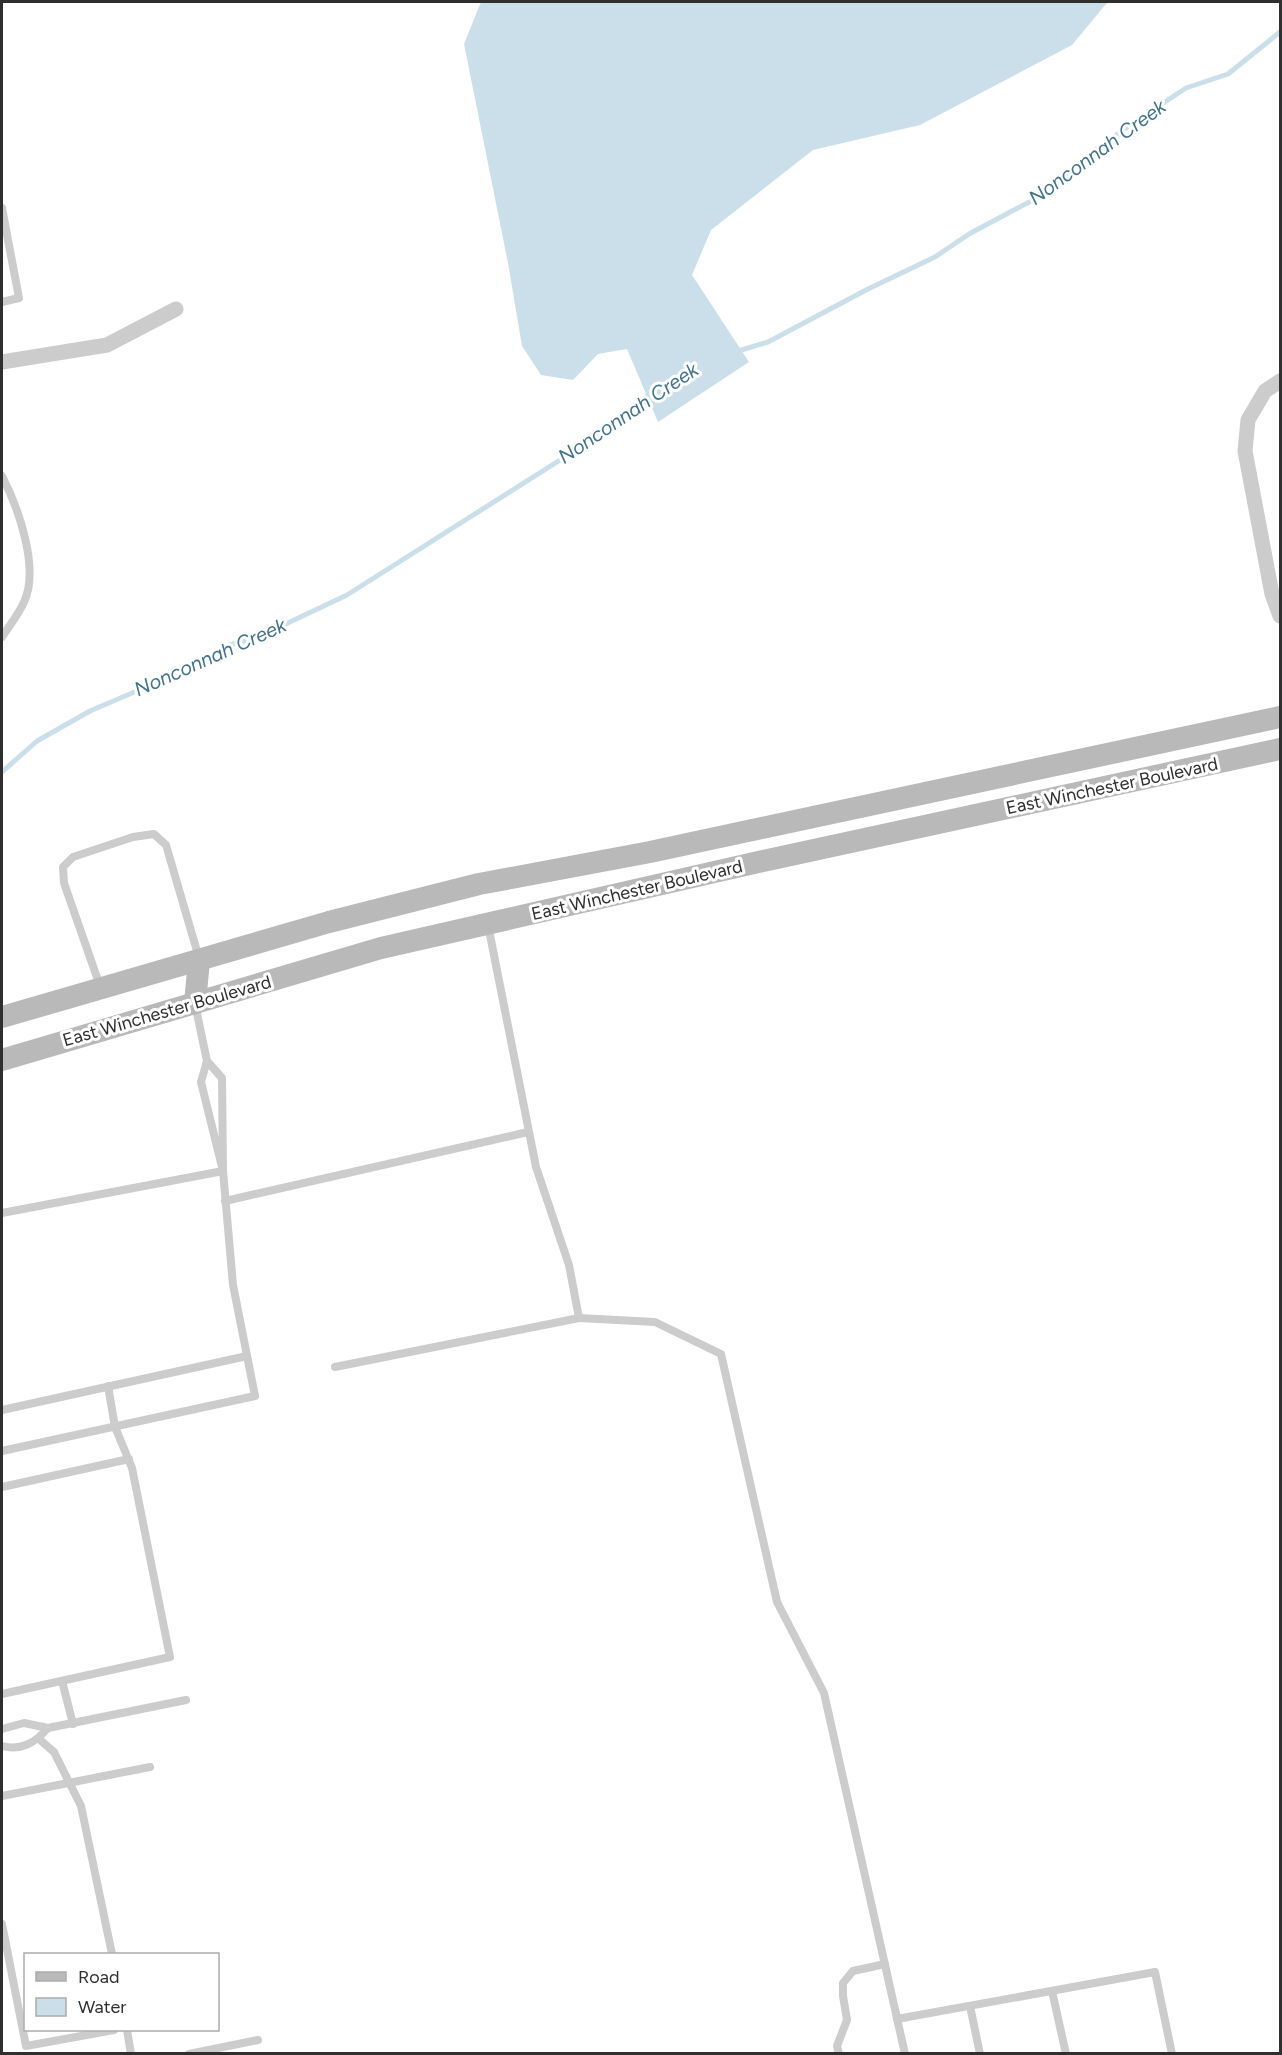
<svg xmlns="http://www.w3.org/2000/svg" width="1282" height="2055" font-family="Figtree,sans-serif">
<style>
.water{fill:#cbdfeb}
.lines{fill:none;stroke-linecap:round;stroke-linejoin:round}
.stream{stroke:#cbdfeb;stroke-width:5}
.lane{stroke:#ccc;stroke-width:8}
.street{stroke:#ccc;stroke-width:15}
.secondary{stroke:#b9b9b9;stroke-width:22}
.labels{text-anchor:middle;stroke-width:6;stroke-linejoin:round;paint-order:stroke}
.street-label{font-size:18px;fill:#2f2f2f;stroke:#fff}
.water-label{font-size:20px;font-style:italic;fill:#40738e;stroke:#fff}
</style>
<rect width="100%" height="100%" fill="#fff"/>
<path class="water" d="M481,2H1111L1106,4L1072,45L920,125L813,150L711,230L692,275L749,362L658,422L627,349L598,354L573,380L541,375L522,346L508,263L464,44Z"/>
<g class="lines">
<g class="stream">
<path d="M735,352L768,342L868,289L935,257L969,234L1046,193L1089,154L1139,119L1186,88L1228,74L1280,32"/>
<path d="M2,772L37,741L90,711L181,672L230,645L256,638L347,595L590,441L617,422L652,392"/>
</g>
<g class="lane">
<path d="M2,208L19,298L2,302"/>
<path d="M2,476C18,507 40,568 24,602C19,614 9,626 2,637"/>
<path d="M100,986L64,883L63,867L73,857L133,837L154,834L166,845L199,958"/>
<path d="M195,1004L207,1061L222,1078L223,1171L201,1082L207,1061"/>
<path d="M225,1201L528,1132"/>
<path d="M2,1213L223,1171L233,1285L255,1396L2,1451"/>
<path d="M579,1318L655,1322L721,1354L777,1602L824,1693L905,2054"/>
<path d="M335,1367L579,1318L569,1265L536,1167L488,925"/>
<path d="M2,1410L247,1356"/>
<path d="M2,1487L129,1459"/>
<path d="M62,1681L73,1724"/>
<path d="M2,1694L170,1657L132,1468L115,1427L108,1386"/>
<path d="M48,1728L186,1700"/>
<path d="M2,1729L24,1723L48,1728C35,1743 21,1751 2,1746"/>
<path d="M39,1739L54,1752L81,1806L112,1954"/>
<path d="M2,1796L150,1767"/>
<path d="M2,1924L26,2046L114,2030"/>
<path d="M1052,1991L1066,2054"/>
<path d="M970,2006L980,2054"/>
<path d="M897,2019L1155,1972L1172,2054"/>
<path d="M127,2030L131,2054"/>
<path d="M189,2054L258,2040"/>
<path d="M839,2054L837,2046L847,2020L843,1996V1983L853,1971L885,1964"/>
</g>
<g class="street">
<path d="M2,362L107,345L176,309"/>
<path d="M1280,381L1265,391L1248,420L1245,451L1272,594L1280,616"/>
</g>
<g class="secondary">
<path d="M195,1003L199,960"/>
<path d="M2,1017L329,922L479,884L650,852L1280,717"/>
<path d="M2,1060L381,948L763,861L1280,749"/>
</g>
</g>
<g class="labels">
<g class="street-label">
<text transform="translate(1112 786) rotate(-12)" y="6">East Winchester Boulevard</text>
<text transform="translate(637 890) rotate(-13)" y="6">East Winchester Boulevard</text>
<text transform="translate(167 1011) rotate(-16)" y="6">East Winchester Boulevard</text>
</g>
<g class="water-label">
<text transform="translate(1097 152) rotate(-36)" y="7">Nonconnah Creek</text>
<text transform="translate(628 413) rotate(-34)" y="7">Nonconnah Creek</text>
<text transform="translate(210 657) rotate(-24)" y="7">Nonconnah Creek</text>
</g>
</g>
<rect width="1282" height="2055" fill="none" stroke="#2f2f2f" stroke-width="6"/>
<rect x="24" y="1953" width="195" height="78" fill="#ffffff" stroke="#acacac" stroke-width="1.5"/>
<rect x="36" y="1972" width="30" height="9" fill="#b9b9b9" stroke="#acacac" stroke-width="1.5"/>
<text x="78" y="1983" font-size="18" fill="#2f2f2f">Road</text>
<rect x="36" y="1998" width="30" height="18" fill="#cbdfeb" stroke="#acacac" stroke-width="1.5"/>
<text x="78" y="2013" font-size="18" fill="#2f2f2f">Water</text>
</svg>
